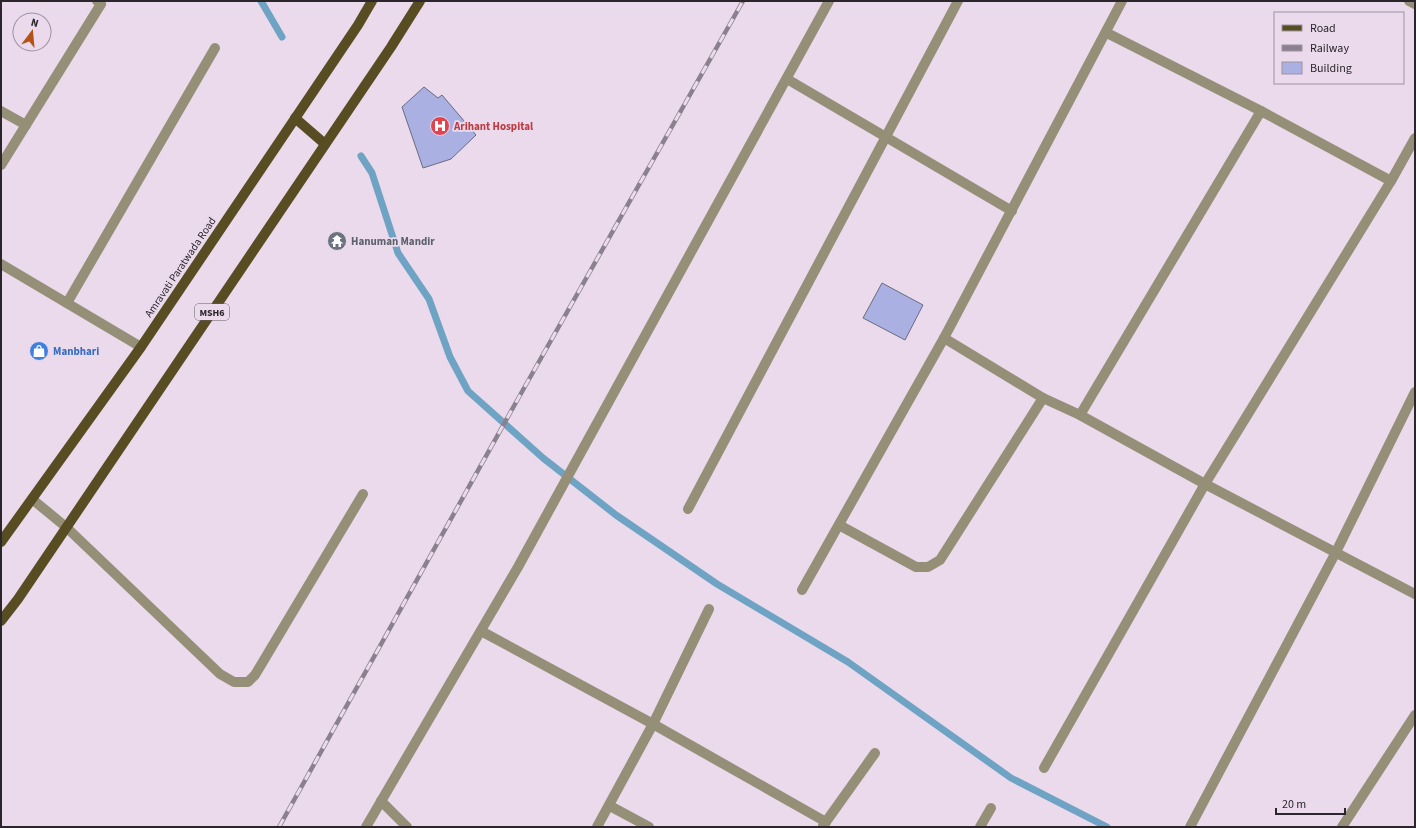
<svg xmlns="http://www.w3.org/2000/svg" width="1416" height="828" font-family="'Source Sans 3',sans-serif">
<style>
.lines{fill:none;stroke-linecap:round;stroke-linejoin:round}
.stream{stroke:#6fa3c4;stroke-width:7}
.building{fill:#abb0e3;stroke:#696b7f}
.lane{stroke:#958f78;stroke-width:10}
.street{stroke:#958f78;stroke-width:10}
.primary{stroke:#584c22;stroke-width:10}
.rail-casing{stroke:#8b808d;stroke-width:4.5}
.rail{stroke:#eadaec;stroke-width:3;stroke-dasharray:9;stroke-linecap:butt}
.labels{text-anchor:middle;stroke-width:3.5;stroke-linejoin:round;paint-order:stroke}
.shield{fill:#eadaec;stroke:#645b66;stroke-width:1}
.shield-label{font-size:10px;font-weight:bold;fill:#2b252c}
.health-label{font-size:11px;font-weight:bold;fill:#be3a42;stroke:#eadaec;text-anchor:start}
.worship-label{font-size:11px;font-weight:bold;fill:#5b616d;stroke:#eadaec;text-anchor:start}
.street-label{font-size:11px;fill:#2b252c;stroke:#eadaec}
.shop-label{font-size:11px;font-weight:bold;fill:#366cbe;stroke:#eadaec;text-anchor:start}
</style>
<rect width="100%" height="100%" fill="#eadaec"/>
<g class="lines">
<g class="stream">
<path d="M261,1L282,37"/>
<path d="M361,156L372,173L398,253L429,299L450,357L468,391L543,458L616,515L717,584L848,662L1011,778L1107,827"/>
</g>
</g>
<g class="building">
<path d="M424,87L438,98L442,95L476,135L451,159L423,168L402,107Z"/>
<path d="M882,283L923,305L905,340L863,318Z"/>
</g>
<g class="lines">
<path class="lane" d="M32,499L66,527L220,674L234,682H248L255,675L363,494"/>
<g class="street">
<path d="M1409,1L1415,4"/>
<path d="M1107,33L1261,111L1391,181"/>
<path d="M787,79L1012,211"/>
<path d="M1,111L26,125"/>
<path d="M1,165L101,4L97,1"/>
<path d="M1,264L141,347"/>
<path d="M67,303L215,48"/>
<path d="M944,338L1043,398L1080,415L1205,484L1415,594"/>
<path d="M1080,415L1261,111"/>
<path d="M688,509L958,1"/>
<path d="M839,525L916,567H928L940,560L1043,398"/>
<path d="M802,590L944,338L1122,1"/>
<path d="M481,631L653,724L826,822"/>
<path d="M1044,768L1205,484L1391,181L1415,138"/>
<path d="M381,801L407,827"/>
<path d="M610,806L649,827"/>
<path d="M823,826L875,753"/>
<path d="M366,827L518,567L829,1"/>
<path d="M597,827L653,724L709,609"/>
<path d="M980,827L991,808"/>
<path d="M1190,827L1336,552L1415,392"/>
<path d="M1342,827L1415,715"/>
</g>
<g class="primary">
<path d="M295,118L325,144"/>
<path d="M1,542L141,347L358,25L372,1"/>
<path d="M1,621L18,599L391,47L420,1"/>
</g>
<g class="rail-casing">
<path id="rail" d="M279,827L519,397L743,1"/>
</g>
<use href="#rail" class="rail"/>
</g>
<defs>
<g id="hospital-disc" transform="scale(1)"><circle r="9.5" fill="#e0444e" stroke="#eadaec"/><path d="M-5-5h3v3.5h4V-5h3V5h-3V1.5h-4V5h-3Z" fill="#fff"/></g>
<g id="temple-disc" transform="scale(1)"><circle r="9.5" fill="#6b7280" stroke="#eadaec"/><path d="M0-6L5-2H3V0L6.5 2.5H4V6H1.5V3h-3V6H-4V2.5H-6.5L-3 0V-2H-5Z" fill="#fff"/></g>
<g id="shop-disc" transform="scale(1)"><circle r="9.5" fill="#3f7fe0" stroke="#eadaec"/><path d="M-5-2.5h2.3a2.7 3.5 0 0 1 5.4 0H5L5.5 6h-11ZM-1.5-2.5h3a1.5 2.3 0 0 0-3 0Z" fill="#fff"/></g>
</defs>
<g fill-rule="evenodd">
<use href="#hospital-disc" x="440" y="126"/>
<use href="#temple-disc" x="337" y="241"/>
<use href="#shop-disc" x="39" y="351"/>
</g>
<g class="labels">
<rect class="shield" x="195" y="304" width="34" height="16" rx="3"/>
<g class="shield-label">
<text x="212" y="316">MSH6</text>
</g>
<g class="health-label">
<text x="454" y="130">Arihant Hospital</text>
</g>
<g class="worship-label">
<text x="351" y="245">Hanuman Mandir</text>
</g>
<g class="street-label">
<text transform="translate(180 267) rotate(-56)" y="4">Amravati Paratwada Road</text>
</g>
<g class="shop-label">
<text x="53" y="355">Manbhari</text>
</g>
</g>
<rect width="1416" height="828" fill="none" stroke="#2b252c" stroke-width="4"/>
<rect x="1274" y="12" width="130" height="72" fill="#eadaec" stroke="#9e929f"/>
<rect x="1282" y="25" width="20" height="6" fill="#584c22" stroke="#9e929f"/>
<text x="1310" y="32" font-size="12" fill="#2b252c">Road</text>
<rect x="1282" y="45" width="20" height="6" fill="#8b808d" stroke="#9e929f"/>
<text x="1310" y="52" font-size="12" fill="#2b252c">Railway</text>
<rect x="1282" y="62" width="20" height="12" fill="#abb0e3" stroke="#9e929f"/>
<text x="1310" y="72" font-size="12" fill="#2b252c">Building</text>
<g transform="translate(32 32) rotate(16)"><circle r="19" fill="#eadaec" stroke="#9e929f"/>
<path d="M0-3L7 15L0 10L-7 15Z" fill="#b55316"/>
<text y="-6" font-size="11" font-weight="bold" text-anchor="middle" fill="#2b252c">N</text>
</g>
<path d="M1276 808v6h69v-6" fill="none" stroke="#2b252c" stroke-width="2"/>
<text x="1282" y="808" font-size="12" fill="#2b252c" stroke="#eadaec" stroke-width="3" paint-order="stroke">20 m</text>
</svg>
